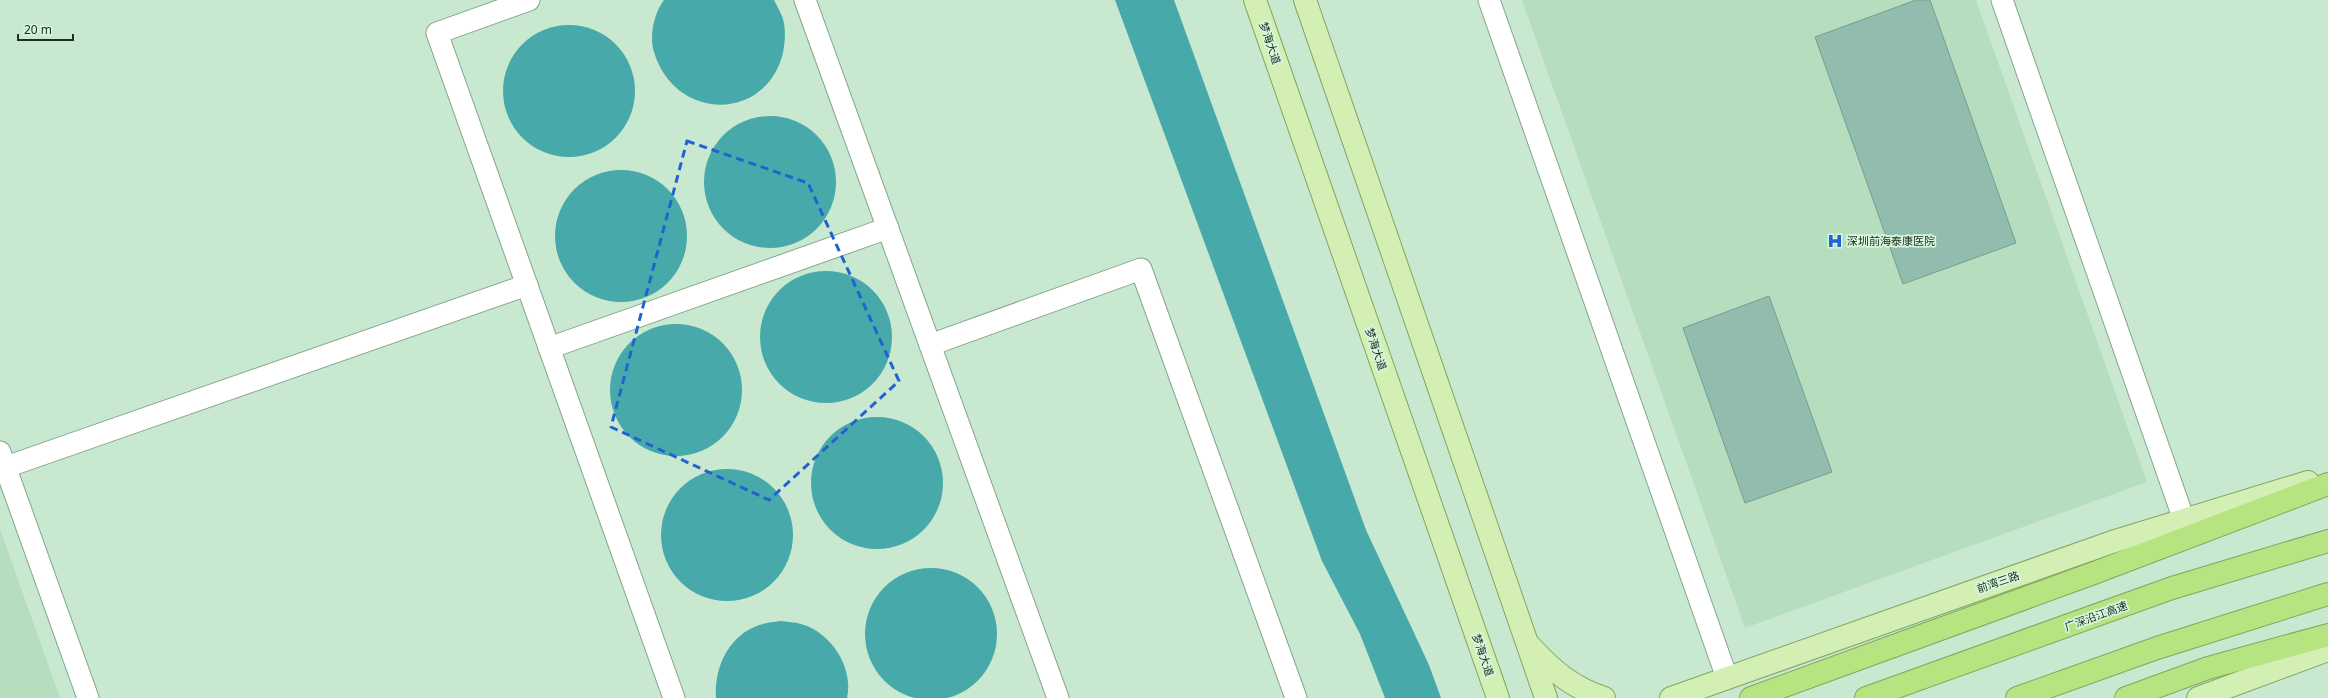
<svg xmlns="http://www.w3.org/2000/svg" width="2328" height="698" font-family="'Noto Sans','Noto Sans SC',sans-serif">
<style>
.built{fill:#b7ddbf}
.water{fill:#47a9a9}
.building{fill:#91bcae;stroke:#759e91}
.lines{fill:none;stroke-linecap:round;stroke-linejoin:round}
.minor-casing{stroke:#85a48c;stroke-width:23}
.major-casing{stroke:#82a561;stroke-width:24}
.highway-casing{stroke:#82a561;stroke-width:24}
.minor{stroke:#fff;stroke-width:21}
.major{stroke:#d3efb3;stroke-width:22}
.highway{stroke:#b5e481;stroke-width:22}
.marked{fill:none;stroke:#2163cf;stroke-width:3;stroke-dasharray:8 5;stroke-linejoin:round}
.labels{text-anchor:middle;stroke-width:3.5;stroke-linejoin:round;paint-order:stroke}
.street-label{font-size:11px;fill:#222f25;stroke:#d5f7dc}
.poi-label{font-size:11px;fill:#222f25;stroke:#d5f7dc;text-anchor:start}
</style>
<rect width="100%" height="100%" fill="#c8e9cf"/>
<g class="built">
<path d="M1522,0H1976L2147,482L1745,628Z"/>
<path d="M0,529L60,698H0Z"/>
</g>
<g class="water">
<path d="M664,0H774C777,6 781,13 783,19C786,30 785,42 783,53C766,122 675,122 654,52C649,36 654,13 664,0Z"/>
<path d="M1115,0H1174L1366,530L1429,665L1441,698H1385L1360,634L1322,561Z"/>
<circle cx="569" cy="91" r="66"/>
<circle cx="770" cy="182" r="66"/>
<circle cx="621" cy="236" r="66"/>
<circle cx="826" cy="337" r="66"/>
<circle cx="676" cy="390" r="66"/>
<circle cx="877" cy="483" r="66"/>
<circle cx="727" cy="535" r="66"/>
<circle cx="931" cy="634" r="66"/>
<path d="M780,621C787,622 795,622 801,624C831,632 854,668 847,698H716C714,668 728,636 759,625C765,623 773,622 780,621Z"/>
</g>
<g class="building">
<path d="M1916,0H1930L2016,243L1903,284L1815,37Z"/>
<path d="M1769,296L1832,472L1745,503L1683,328Z"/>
</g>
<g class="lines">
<g class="minor-casing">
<g id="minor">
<path d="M529,0L437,33L674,698"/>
<path d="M805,0L1058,698"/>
<path d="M1489,0L1727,678"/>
<path d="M2002,0L2184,520"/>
<path d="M930,345L1141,269L1296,698"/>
<path d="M549,348L888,228"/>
<path d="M0,452L88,698"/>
<path d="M6,467L527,285"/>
</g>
</g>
<g class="major-casing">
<g id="major">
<path d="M1255,0L1498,698"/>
<path d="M1305,0L1546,698"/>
<path d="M1531,647C1553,671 1573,688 1604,698"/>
<path d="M1671,698L2112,542L2308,482"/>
<path d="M2198,698L2328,650"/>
</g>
</g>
<g class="highway-casing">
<g id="highway">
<path d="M1751,698L2094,573L2328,484"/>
<path d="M1866,698L2172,588L2328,541"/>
<path d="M2017,698L2157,648L2328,594"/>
<path d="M2126,698L2208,668L2328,635"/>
</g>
</g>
<use href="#minor" class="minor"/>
<use href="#major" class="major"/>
<use href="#highway" class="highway"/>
</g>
<path class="marked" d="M687,141L808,183L899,381L769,500L611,427Z"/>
<defs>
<g id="hospital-bare" transform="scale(1.2)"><path d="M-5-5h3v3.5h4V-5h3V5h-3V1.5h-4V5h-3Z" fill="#2163cf" stroke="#d5f7dc" stroke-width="2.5" paint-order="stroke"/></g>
</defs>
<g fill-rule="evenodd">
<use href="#hospital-bare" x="1835" y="241"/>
</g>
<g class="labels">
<g class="street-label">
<text transform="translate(1270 43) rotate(71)" y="4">梦海大道</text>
<text transform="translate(1376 349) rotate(71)" y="4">梦海大道</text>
<text transform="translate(1998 582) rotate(-19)" y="4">前湾三路</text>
<text transform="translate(2096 616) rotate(-20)" y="4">广深沿江高速</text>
<text transform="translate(1483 655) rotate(71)" y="4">梦海大道</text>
</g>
<g class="poi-label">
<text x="1847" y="245">深圳前海泰康医院</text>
</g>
</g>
<path d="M18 34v6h55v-6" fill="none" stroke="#222f25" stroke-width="2"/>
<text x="24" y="34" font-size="12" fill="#222f25" stroke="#d5f7dc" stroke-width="3" paint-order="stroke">20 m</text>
</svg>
